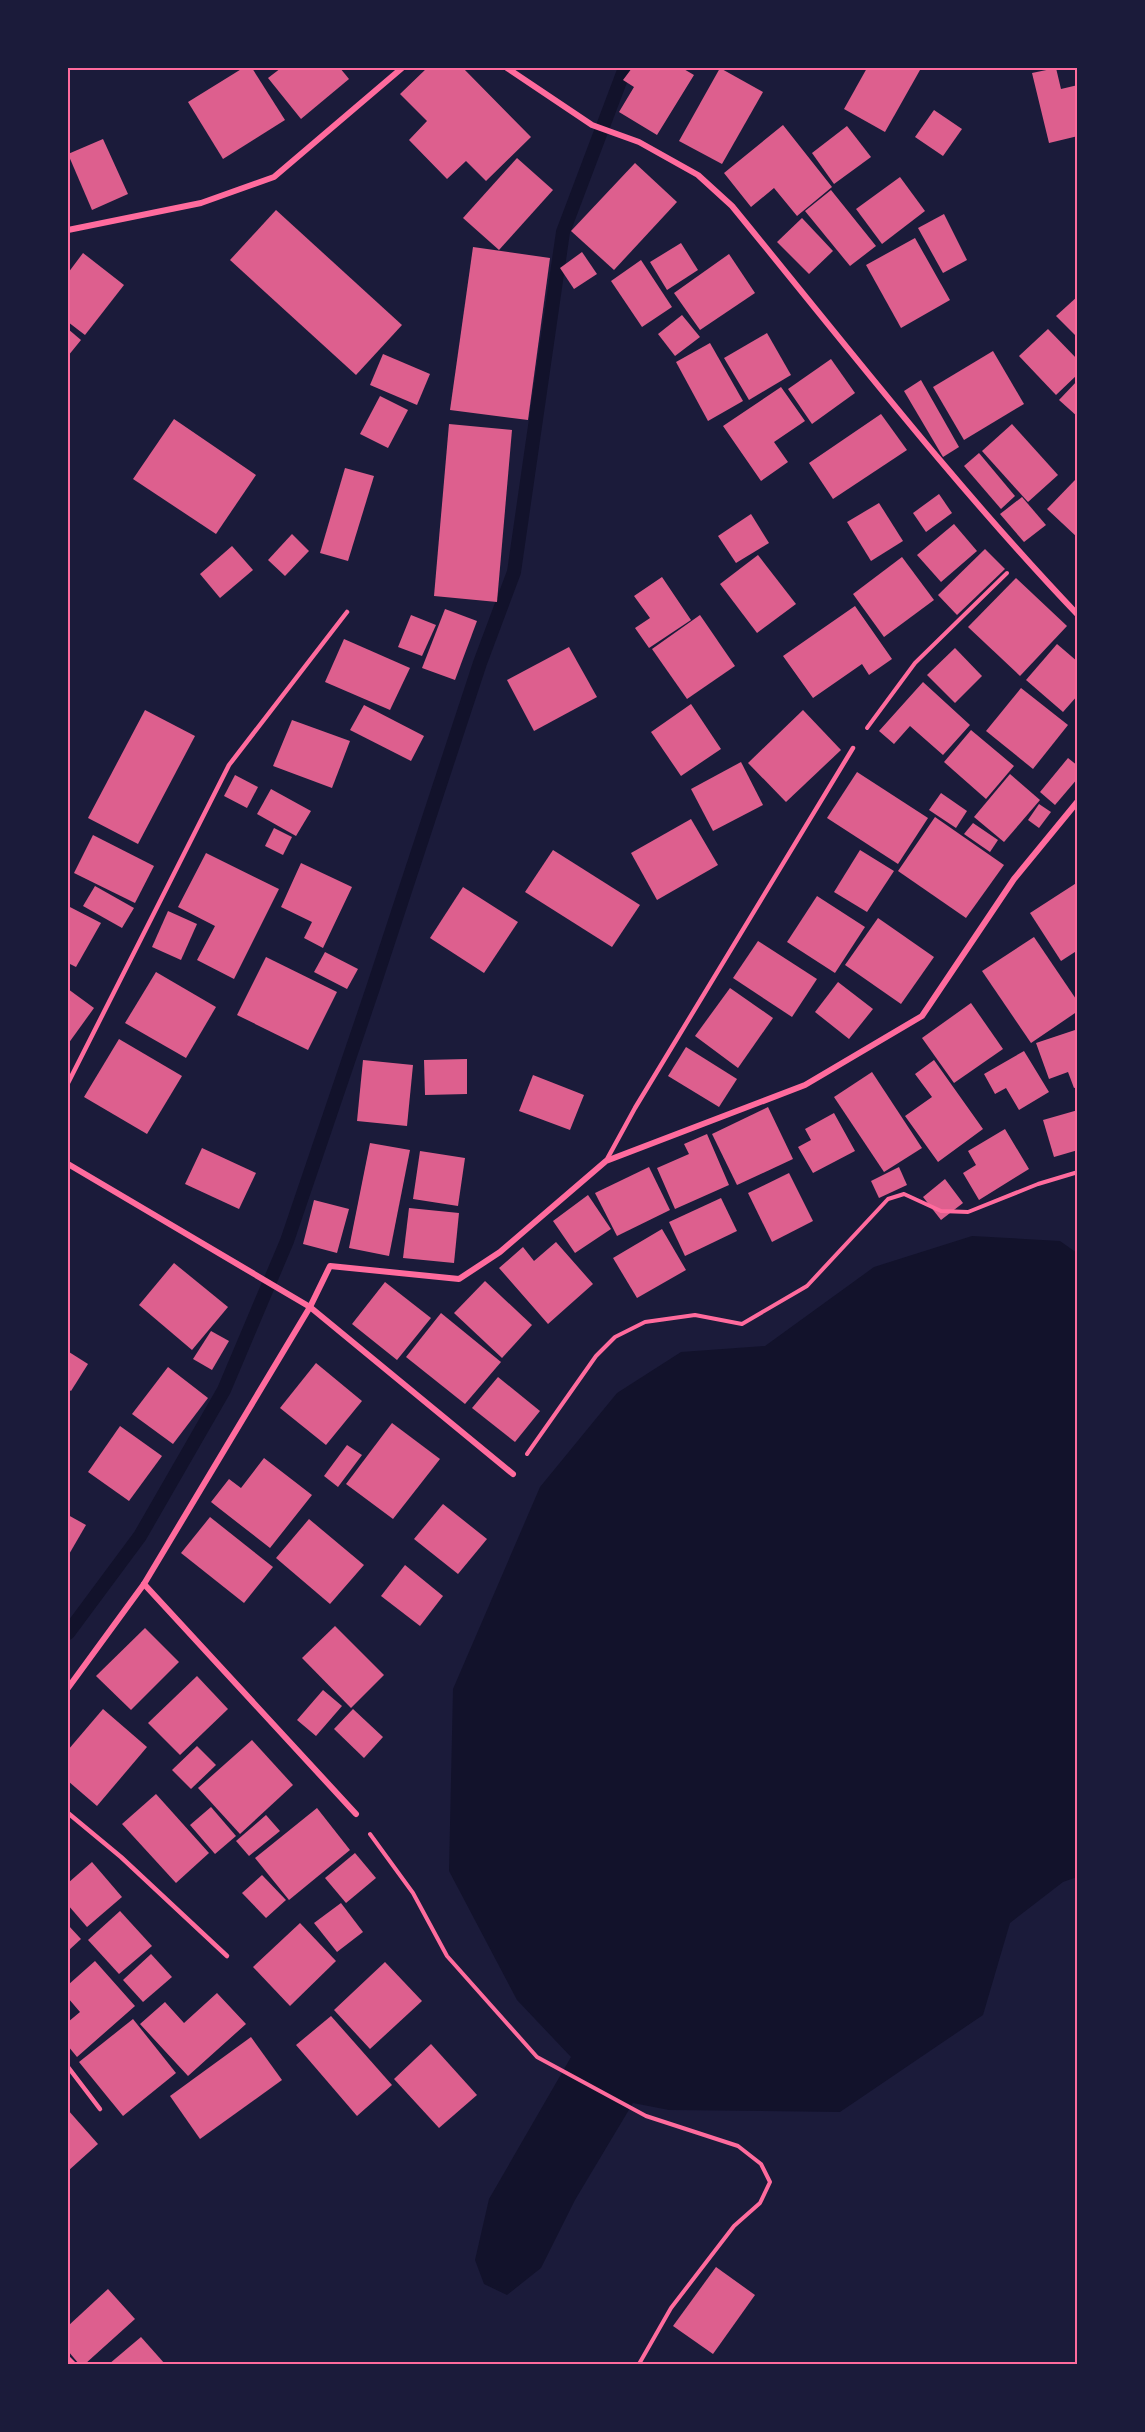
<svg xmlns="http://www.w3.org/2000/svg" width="1145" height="2432" font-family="Barlow,sans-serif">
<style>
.water{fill:#12122b}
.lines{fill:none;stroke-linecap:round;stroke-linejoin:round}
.stream{stroke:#12122b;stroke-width:14}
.building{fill:#dd5f8e}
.path{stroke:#ff6b9d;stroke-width:4}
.service{stroke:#ff6b9d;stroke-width:4.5}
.minor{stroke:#ff6b9d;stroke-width:6}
.neatline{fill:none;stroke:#ff6b9d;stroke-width:2}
</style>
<rect width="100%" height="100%" fill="#1b1b3a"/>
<path class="water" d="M972,1236L1060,1241L1077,1253V1877L1063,1882L1010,1923L983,2015L840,2112L669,2110L633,2103L575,2200L541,2268L507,2295L484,2284L475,2260L489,2199L571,2057L517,2000L449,1871L453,1689L540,1487L617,1393L681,1352L765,1346L874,1267Z"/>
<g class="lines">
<path class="stream" d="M68,1633L140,1536L224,1390L287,1241L373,988L480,663L514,572L563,232L625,68"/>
</g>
<g class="building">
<path d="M243,68H252L285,120L223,159L188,102Z"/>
<path d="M281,68H340L349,79L301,119L268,78Z"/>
<path d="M427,68H463L531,137L486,181L466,161L447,179L409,140L427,121L400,94Z"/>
<path d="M632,68H682L694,75L657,135L619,112L634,87L623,80Z"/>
<path d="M720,68L763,92L722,164L679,141Z"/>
<path d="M867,68H916L920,70L885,132L844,109Z"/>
<path d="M1056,68L1061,89L1078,85V136L1049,143L1032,73Z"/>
<path d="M934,110L962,129L943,156L915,137Z"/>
<path d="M783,125L832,187L797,216L774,188L751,207L724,173Z"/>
<path d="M847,126L871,157L834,184L812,153Z"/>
<path d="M103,139L128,194L92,210L68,154Z"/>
<path d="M517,158L553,190L499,250L463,218Z"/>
<path d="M635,163L677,202L614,270L571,231Z"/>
<path d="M900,177L925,211L882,244L856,209Z"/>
<path d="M831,190L876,246L850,266L805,211Z"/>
<path d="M276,210L402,325L356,375L230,260Z"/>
<path d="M944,214L967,260L943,273L918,228Z"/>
<path d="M802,218L833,251L809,274L777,242Z"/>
<path d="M915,238L950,300L901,328L866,265Z"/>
<path d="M681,243L698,270L667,290L650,262Z"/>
<path d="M473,247L550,258L528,420L450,410Z"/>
<path d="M582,252L597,274L574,289L560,268Z"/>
<path d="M83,253L124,285L85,335L68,322V273Z"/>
<path d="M729,254L755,293L700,330L674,293Z"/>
<path d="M641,260L672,307L642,327L611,281Z"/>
<path d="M1078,296V338L1056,316Z"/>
<path d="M682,315L700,337L675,356L658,334Z"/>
<path d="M68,329L81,340L68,356Z"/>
<path d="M1048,329L1078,360V374L1056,395L1019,356Z"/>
<path d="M767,333L791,375L749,400L724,358Z"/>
<path d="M710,343L743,401L708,421L676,362Z"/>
<path d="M993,351L1024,404L964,440L933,387Z"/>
<path d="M383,354L430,374L417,405L370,385Z"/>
<path d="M831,359L855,393L812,424L788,389Z"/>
<path d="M921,380L959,447L943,457L904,391Z"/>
<path d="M1078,380V417L1059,400Z"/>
<path d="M781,387L805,421L774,442L788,462L761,481L723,426Z"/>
<path d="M380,396L408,410L388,448L360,434Z"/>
<path d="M881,414L907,450L833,499L809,463Z"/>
<path d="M174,419L256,475L216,534L133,479Z"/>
<path d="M449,424L512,430L497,602L434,596Z"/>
<path d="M1012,424L1058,475L1028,502L982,451Z"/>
<path d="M979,453L1015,496L1001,509L964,466Z"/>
<path d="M345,468L374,476L348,561L320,553Z"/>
<path d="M1075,480L1078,482V538L1047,509Z"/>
<path d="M939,494L952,513L926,532L913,513Z"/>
<path d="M1022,497L1046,525L1024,542L1000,514Z"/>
<path d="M879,503L903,541L871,561L847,522Z"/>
<path d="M751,514L769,543L736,563L718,536Z"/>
<path d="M954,524L977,551L941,582L917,555Z"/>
<path d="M292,534L309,551L285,576L268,560Z"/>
<path d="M232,546L253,570L220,598L200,574Z"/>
<path d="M985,549L1005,569L957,615L938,595Z"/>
<path d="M758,555L796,604L757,633L720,584Z"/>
<path d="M902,557L934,600L884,637L853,594Z"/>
<path d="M662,577L691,620L649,648L635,628L650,618L634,596Z"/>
<path d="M1016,578L1067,626L1020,676L968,627Z"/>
<path d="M855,606L892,659L869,675L862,664L813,698L783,656Z"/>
<path d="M445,609L477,621L455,680L422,668Z"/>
<path d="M411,615L436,625L422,656L398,647Z"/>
<path d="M700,615L735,666L687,699L652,649Z"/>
<path d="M344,639L410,668L390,710L325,682Z"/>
<path d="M1057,644L1078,662V695L1063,712L1026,680Z"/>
<path d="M569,647L597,697L534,731L507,680Z"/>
<path d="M955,648L982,676L955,703L927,675Z"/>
<path d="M923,682L970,725L943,755L910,726L894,744L879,731Z"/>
<path d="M1021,688L1068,725L1033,769L986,731Z"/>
<path d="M691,704L721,749L681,776L651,732Z"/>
<path d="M364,705L424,736L411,761L350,730Z"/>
<path d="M145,710L195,736L138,844L88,818Z"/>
<path d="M803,710L841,750L786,802L748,763Z"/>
<path d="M292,720L350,741L332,788L273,766Z"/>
<path d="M971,730L1014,766L986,799L944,762Z"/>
<path d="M1068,758L1078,766V778L1055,805L1040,792Z"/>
<path d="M741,762L763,805L713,831L691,789Z"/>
<path d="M857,772L928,818L898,864L827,818Z"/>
<path d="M1010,774L1040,800L1004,842L974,817Z"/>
<path d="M235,775L258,787L247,808L224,796Z"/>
<path d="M271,789L311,811L296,836L257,814Z"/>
<path d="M941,793L967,811L956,828L929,810Z"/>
<path d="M1039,804L1051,812L1039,828L1028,820Z"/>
<path d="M935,817L1004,865L966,918L898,871Z"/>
<path d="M691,819L718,865L657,900L631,853Z"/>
<path d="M973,823L998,840L990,852L964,834Z"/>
<path d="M274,828L292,837L283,855L265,846Z"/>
<path d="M93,835L154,866L135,903L74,873Z"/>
<path d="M553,850L640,905L612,947L525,892Z"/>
<path d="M860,850L894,871L867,912L834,892Z"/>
<path d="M206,853L279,889L234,979L197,960L215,926L178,907Z"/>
<path d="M301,863L352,887L323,948L304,938L312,922L281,907Z"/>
<path d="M1078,882V950L1061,961L1030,913Z"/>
<path d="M95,886L134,908L122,928L83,906Z"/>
<path d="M463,887L518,922L484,973L430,938Z"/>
<path d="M817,896L865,927L835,973L787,942Z"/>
<path d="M68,906L101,923L76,967L68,963Z"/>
<path d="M168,911L197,924L181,960L152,947Z"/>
<path d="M878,918L934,957L901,1004L845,965Z"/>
<path d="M1034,937L1078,1002V1011L1031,1043L982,971Z"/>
<path d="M758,941L817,979L792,1017L733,978Z"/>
<path d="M325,952L358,969L347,989L314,972Z"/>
<path d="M266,957L337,992L308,1050L237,1015Z"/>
<path d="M156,972L216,1007L186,1058L125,1023Z"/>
<path d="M838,982L873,1009L849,1039L815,1012Z"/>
<path d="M730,988L773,1018L738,1068L695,1036Z"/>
<path d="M68,989L94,1008L68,1044Z"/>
<path d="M971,1003L1003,1049L954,1083L922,1038Z"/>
<path d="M1078,1029V1087L1074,1088L1068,1072L1049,1079L1036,1043Z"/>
<path d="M119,1039L182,1076L147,1134L84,1097Z"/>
<path d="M686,1047L737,1079L719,1107L668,1076Z"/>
<path d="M1024,1051L1049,1092L1019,1110L1006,1088L995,1094L984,1074Z"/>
<path d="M467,1059V1094L425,1095L424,1060Z"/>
<path d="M363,1060L413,1065L407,1126L357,1121Z"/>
<path d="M934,1060L983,1129L938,1162L905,1116L932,1097L915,1074Z"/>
<path d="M872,1072L922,1148L884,1172L834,1097Z"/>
<path d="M533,1075L584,1095L570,1130L519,1111Z"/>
<path d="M768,1107L793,1159L737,1185L712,1134Z"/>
<path d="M1078,1110V1150L1054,1157L1043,1120Z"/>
<path d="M834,1113L855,1151L813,1173L798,1147L811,1140L805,1129Z"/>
<path d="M1005,1129L1029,1169L979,1200L963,1173L976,1165L968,1151Z"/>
<path d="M707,1134L729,1185L675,1209L657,1168L689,1154L684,1144Z"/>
<path d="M370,1143L410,1150L389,1256L349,1248Z"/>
<path d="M202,1148L256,1173L239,1209L185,1184Z"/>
<path d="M420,1151L465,1158L458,1206L413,1199Z"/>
<path d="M649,1167L670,1210L617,1236L595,1193Z"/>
<path d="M899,1167L907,1185L879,1198L871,1181Z"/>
<path d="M789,1173L813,1221L772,1242L748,1193Z"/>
<path d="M945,1179L963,1203L941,1220L923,1197Z"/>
<path d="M588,1195L611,1229L575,1253L553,1221Z"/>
<path d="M721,1198L737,1231L685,1256L669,1222Z"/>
<path d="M314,1200L349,1209L337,1253L303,1244Z"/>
<path d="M409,1208L459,1213L454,1263L403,1258Z"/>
<path d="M662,1229L686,1270L637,1298L613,1258Z"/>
<path d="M556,1242L593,1284L548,1324L499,1268L523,1247L534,1261Z"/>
<path d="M174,1263L228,1307L192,1350L139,1305Z"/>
<path d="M485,1281L532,1325L502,1358L454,1313Z"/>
<path d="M385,1282L431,1318L397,1360L352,1324Z"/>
<path d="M441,1313L501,1362L465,1404L406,1357Z"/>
<path d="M211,1331L229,1341L212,1370L193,1359Z"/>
<path d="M69,1352L88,1364L71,1391L68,1389Z"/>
<path d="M316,1363L362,1401L326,1445L280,1408Z"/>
<path d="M168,1367L208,1398L173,1444L132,1414Z"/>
<path d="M498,1377L540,1411L515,1442L472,1408Z"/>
<path d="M392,1423L440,1459L393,1519L346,1484Z"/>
<path d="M120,1426L162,1456L129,1501L88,1472Z"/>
<path d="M347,1445L362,1455L338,1487L324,1476Z"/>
<path d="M264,1458L312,1495L270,1548L211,1502L229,1479L241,1488Z"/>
<path d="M443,1504L487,1539L458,1574L414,1539Z"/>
<path d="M68,1515L86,1525L68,1556Z"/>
<path d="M210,1517L273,1567L244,1603L181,1553Z"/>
<path d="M309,1519L364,1565L330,1604L276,1558Z"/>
<path d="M405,1565L443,1596L420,1626L381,1596Z"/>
<path d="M335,1626L384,1675L351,1708L302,1658Z"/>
<path d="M145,1628L179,1662L131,1710L96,1676Z"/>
<path d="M197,1676L228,1709L180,1755L148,1723Z"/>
<path d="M323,1690L342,1706L316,1736L297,1720Z"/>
<path d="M103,1709L147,1747L97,1806L68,1781V1750Z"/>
<path d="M353,1709L383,1737L364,1758L334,1729Z"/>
<path d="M252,1740L293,1785L240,1834L198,1788Z"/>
<path d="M197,1746L216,1765L191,1789L172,1770Z"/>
<path d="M156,1794L209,1853L176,1883L122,1824Z"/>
<path d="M211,1807L236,1836L215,1854L190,1825Z"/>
<path d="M317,1808L350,1850L289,1900L255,1858Z"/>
<path d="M266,1815L280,1831L249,1856L236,1841Z"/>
<path d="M355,1853L376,1878L346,1903L325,1878Z"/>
<path d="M92,1862L122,1897L87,1927L68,1905V1883Z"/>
<path d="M262,1875L286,1900L266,1918L242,1893Z"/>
<path d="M341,1903L363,1932L337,1952L314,1923Z"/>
<path d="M120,1911L152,1946L119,1974L88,1940Z"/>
<path d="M300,1923L336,1961L290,2006L253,1967Z"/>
<path d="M68,1925L81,1939L68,1951Z"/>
<path d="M151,1954L172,1977L143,2002L123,1980Z"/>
<path d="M95,1961L135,2006L77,2057L68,2046V2022L80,2012L68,1998V1985Z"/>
<path d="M385,1962L422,2001L370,2049L334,2010Z"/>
<path d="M217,1993L246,2024L188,2076L140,2024L165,2002L184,2023Z"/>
<path d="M331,2016L392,2085L357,2116L296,2045Z"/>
<path d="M133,2019L176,2073L123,2116L79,2062Z"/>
<path d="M251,2037L282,2080L200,2139L170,2096Z"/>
<path d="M431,2044L477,2095L439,2128L394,2079Z"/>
<path d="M68,2110L98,2144L68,2171Z"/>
<path d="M716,2267L755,2295L713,2354L673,2326Z"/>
<path d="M108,2289L135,2319L85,2364H79L68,2351V2326Z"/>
<path d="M141,2337L165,2364H109Z"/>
</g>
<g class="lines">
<g class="path">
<path d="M867,728L915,663L1007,573"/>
<path d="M527,1454L596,1356L615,1337L645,1322L695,1315L742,1324L807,1286L888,1199L904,1194L941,1211L968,1212L1038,1184L1078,1172"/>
<path d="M370,1834L413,1893L447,1956L537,2057L646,2116L738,2146L761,2164L770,2182L760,2203L734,2226L671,2308L639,2364"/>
</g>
<g class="service">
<path d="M68,1083L229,765L347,612"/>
<path d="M606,1161L635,1108L853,748"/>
<path d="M68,1813L121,1857L227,1956"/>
<path d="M68,2067L100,2109"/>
<path d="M68,2358L74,2364"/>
</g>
<g class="minor">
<path d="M507,68L592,125L639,142L698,175L732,206C845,344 955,486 1078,615"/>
<path d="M68,230L201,203L274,177L402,68"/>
<path d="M68,1164L310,1307L513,1474"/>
<path d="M144,1584L356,1814"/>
<path d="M68,1688L144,1584L310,1307L330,1266L459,1279L500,1252L606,1161L805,1085L922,1016L1014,879L1078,801"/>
</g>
</g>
<rect width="1145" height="2432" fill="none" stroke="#1b1b3a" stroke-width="138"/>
<rect x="69" y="69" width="1007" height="2294" class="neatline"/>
</svg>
